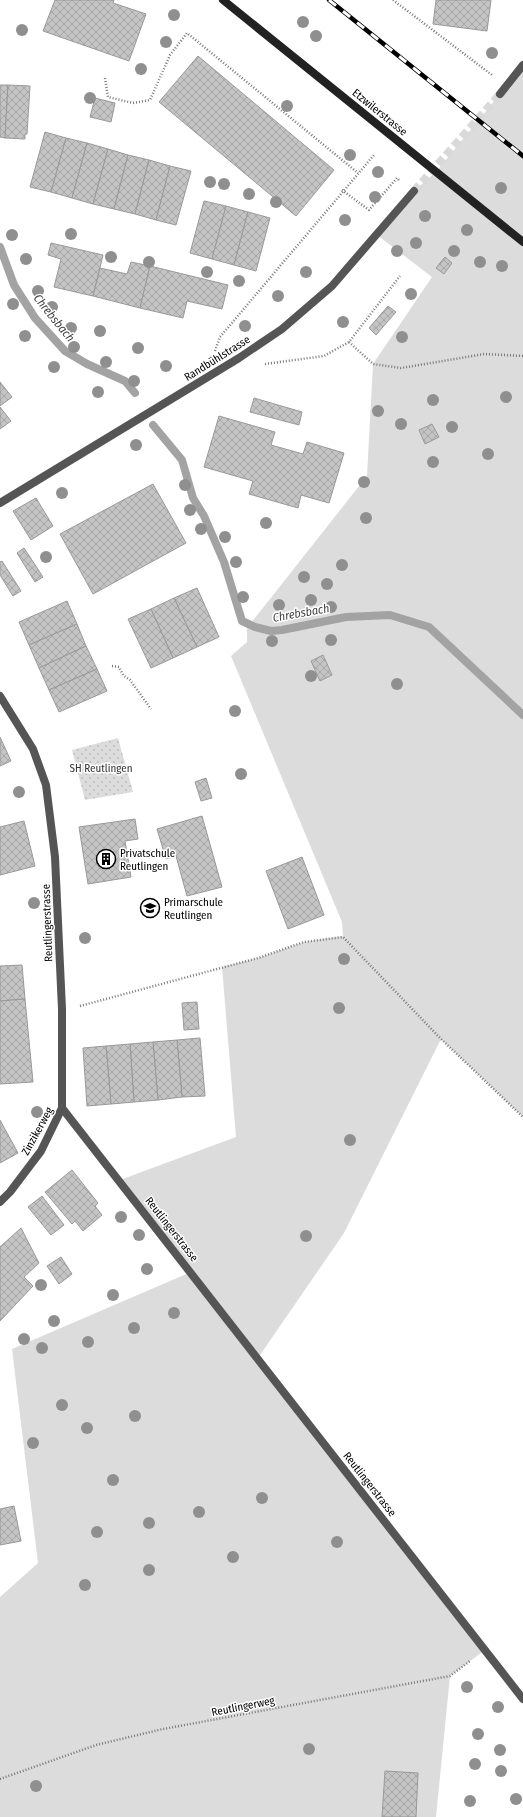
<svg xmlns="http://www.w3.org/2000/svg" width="523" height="1817" font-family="'Fira Sans Condensed',sans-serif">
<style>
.green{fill:#dcdcdc}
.park{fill:url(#park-dots)}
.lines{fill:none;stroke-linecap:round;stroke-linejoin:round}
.stream{stroke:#a3a3a3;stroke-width:8}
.building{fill:url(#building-cross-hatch);stroke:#999}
.minor-tunnel{stroke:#d9d9d9;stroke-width:8;stroke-dasharray:8 4;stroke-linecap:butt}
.path{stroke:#777;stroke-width:2.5;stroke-dasharray:1 2;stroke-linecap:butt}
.minor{stroke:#555;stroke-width:8}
.secondary{stroke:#222;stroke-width:8}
.rail-casing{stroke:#000;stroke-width:4.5}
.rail{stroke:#fff;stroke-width:3;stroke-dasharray:9;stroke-linecap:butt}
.tree{fill:#8f8f8f}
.labels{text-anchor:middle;stroke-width:3;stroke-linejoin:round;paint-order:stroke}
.street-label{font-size:11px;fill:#000;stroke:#fff}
.park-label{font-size:11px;fill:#333;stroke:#fff}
.poi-label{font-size:11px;fill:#000;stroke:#fff;text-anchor:start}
.water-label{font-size:12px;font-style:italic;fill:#444;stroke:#fff}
</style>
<defs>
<pattern id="park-dots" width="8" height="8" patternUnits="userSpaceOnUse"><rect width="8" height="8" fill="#dcdcdc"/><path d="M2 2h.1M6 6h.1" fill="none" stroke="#bbb" stroke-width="1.8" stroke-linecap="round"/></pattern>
<pattern id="building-cross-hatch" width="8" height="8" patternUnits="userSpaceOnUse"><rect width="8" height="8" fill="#c4c4c4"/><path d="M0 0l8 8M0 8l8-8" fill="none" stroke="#a7a7a7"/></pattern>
</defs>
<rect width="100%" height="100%" fill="#fff"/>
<path class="green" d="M523,66V1117L441,1039L344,1233L258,1358L485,1650L450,1676L436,1817H0V1597L38,1563L12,1349L191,1272L120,1180L236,1137L222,967L258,958L304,942L343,936L342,922L231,656L247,642V628L367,476L373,364L432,277L377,235L414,191L436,172Z"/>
<path class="park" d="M118,738L133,792L85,800L72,750Z"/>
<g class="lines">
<g class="stream">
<path d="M0,247L14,285L35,318L65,351L87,364L125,381L135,393"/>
<path d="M153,425L182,460L193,498L204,516L224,562L242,621L255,627L271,631L282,630L346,617L390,615L429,627L523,715"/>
</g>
</g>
<g class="building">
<path d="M55,0H114L113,3L146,14L129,61L43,31Z"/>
<path d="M436,0H491L487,31L433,24Z"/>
<path d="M198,56L334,170L296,216L159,102Z"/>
<path d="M0,85H8L5,138L0,137Z"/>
<path d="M8,85L30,86L27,134H25V139L5,138Z"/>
<path d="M95,98L115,103L111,122L90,117Z"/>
<path d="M45,132L66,138L51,192L30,187Z"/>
<path d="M66,138L87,143L72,198L51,192Z"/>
<path d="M87,143L108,149L93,204L72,198Z"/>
<path d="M108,149L128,155L114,209L93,204Z"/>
<path d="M128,155L149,160L135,214L114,209Z"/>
<path d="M149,160L170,166L156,220L135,214Z"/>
<path d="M170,166L191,171L176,225L156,220Z"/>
<path d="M204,201L226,206L212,259L190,253Z"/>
<path d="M226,206L248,212L234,265L212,259Z"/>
<path d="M248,212L270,218L256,271L234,265Z"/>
<path d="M51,243L103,255L93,296L54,287L61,259L48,255Z"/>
<path d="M445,257L452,263L444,274L436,268Z"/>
<path d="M131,262L150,266L140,308L93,296L100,268L127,274Z"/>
<path d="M150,266L228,285L222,309L187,301L183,318L140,308Z"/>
<path d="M388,306L396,312L376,335L369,328Z"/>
<path d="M0,382L12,397L0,406Z"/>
<path d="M254,398L302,412L299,425L250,412Z"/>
<path d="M0,407L11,421L0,429Z"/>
<path d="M219,416L275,432L271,445L303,454L307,442L344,453L329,503L301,495L298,508L249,494L253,481L204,467Z"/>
<path d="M432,424L439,437L425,444L419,430Z"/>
<path d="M153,484L186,543L93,594L60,534Z"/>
<path d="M36,498L53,526L31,540L13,511Z"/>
<path d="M24,548L43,577L35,582L17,553Z"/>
<path d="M2,561L21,591L13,596L0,575V562Z"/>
<path d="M197,588L219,637L197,647L174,598Z"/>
<path d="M174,598L197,647L173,658L151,609Z"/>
<path d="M67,601L77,624L29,645L19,622Z"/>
<path d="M151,609L173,658L151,668L128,619Z"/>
<path d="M77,624L86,646L39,668L29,645Z"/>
<path d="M86,646L97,669L49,690L39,668Z"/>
<path d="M323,655L332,675L320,681L311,661Z"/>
<path d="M97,669L107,691L59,712L49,690Z"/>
<path d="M0,737L11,761L0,766Z"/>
<path d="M206,778L212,798L201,801L195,782Z"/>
<path d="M202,816L222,887L187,896L176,856L166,859L157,829Z"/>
<path d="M135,819L138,839L125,841L131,877L88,884L79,827Z"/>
<path d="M24,821L35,866L0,875V827Z"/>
<path d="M302,857L324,915L288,929L266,871Z"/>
<path d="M22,965L25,999L0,1001V966Z"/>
<path d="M25,999L33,1082L0,1084V1001Z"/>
<path d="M197,1002L199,1029L184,1030L182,1003Z"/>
<path d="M200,1038L205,1096L182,1097L177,1040Z"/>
<path d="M177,1040L182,1097L158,1100L153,1042Z"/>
<path d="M153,1042L158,1100L134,1102L130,1044Z"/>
<path d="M130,1044L134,1102L111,1104L106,1046Z"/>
<path d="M106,1046L111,1104L87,1106L83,1048Z"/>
<path d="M0,1120L18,1153L0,1163Z"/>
<path d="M72,1170L98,1203L95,1206L102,1215L83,1231L75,1221L72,1224L45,1192Z"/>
<path d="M42,1196L64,1225L51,1235L28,1207Z"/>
<path d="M21,1228L39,1263L24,1277L33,1286L0,1321V1247Z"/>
<path d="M61,1257L72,1274L59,1284L47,1266Z"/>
<path d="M14,1506L21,1541L0,1545V1509Z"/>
<path d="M385,1771L418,1773L416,1817H382Z"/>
</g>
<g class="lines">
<path class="minor-tunnel" d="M414,191L500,94"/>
<g class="path">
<path d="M393,0L492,75"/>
<path d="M105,78L108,97L133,103L150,100L170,55L187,33L358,173"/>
<path d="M342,190L369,210L397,178L399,180"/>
<path d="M349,342L373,364L401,368L484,354L523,356"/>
<path d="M215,351L220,337L374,155"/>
<path d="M265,364L324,356L349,342L400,276"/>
<path d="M112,666L119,667L123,675L130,680L151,709"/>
<path d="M80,1006L258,958L304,942L343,937L441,1039L523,1117"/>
<path d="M0,1779L96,1745L163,1729L450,1676L470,1661"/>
</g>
<g class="minor">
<path d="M500,94L523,65"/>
<path d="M0,503L239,358L282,329L332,286L414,191"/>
<path d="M0,696L33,749L46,785L55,857L62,1009V1108L523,1699"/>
<path d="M0,1202L10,1192L41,1151L62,1108"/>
</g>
<path class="secondary" d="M223,0L523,242"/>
<g class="rail-casing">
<path id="rail" d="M329,0L523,156"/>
</g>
<use href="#rail" class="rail"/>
</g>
<g class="tree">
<circle cx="174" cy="15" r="6"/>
<circle cx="303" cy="22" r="6"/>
<circle cx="22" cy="30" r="6"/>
<circle cx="316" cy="36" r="6"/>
<circle cx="166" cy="42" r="6"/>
<circle cx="492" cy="53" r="6"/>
<circle cx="141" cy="69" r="6"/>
<circle cx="90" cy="98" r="6"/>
<circle cx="287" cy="106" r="6"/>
<circle cx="350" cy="155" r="6"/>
<circle cx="378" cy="172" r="6"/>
<circle cx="210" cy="182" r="6"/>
<circle cx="224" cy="184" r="6"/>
<circle cx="501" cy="188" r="6"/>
<circle cx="249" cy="194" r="6"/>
<circle cx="375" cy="197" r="6"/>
<circle cx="276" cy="202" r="6"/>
<circle cx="425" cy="216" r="6"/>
<circle cx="345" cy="220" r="6"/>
<circle cx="467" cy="230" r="6"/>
<circle cx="71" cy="234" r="6"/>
<circle cx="12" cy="235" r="6"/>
<circle cx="416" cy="243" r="6"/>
<circle cx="397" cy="251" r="6"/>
<circle cx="454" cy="251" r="6"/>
<circle cx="111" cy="257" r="6"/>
<circle cx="26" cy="259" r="6"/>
<circle cx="149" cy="262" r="6"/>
<circle cx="480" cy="262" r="6"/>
<circle cx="502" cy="266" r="6"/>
<circle cx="207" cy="272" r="6"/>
<circle cx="306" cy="272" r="6"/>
<circle cx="239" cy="281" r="6"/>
<circle cx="38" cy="291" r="6"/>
<circle cx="411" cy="294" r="6"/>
<circle cx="278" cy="296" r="6"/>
<circle cx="13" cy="304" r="6"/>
<circle cx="52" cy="307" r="6"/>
<circle cx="343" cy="322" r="6"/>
<circle cx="245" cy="326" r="6"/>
<circle cx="71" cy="328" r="6"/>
<circle cx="100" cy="331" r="6"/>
<circle cx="25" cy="336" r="6"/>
<circle cx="402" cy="337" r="6"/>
<circle cx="74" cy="347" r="6"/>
<circle cx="138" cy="348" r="6"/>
<circle cx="106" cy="362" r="6"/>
<circle cx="166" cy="366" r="6"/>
<circle cx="54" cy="367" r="6"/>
<circle cx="134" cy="381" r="6"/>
<circle cx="98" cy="392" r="6"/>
<circle cx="506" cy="397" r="6"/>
<circle cx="433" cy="400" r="6"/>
<circle cx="378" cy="411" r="6"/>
<circle cx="401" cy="424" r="6"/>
<circle cx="452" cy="427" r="6"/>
<circle cx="136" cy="445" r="6"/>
<circle cx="488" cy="454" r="6"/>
<circle cx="433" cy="462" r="6"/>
<circle cx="364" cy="482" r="6"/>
<circle cx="185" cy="485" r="6"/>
<circle cx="62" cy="493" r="6"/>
<circle cx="190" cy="510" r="6"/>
<circle cx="366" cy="518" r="6"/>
<circle cx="266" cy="523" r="6"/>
<circle cx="201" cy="529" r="6"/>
<circle cx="225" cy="537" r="6"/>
<circle cx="46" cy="557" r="6"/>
<circle cx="236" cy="562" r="6"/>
<circle cx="342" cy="565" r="6"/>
<circle cx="304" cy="577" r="6"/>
<circle cx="327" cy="584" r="6"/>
<circle cx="243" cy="597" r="6"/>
<circle cx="311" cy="600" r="6"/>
<circle cx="279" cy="605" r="6"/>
<circle cx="331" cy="607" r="6"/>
<circle cx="331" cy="640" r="6"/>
<circle cx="272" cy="641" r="6"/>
<circle cx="311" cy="676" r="6"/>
<circle cx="397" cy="684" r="6"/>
<circle cx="235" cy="711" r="6"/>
<circle cx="241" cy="774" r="6"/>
<circle cx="19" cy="792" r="6"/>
<circle cx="34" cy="903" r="6"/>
<circle cx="85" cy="938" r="6"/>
<circle cx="344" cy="959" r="6"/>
<circle cx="339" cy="1008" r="6"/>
<circle cx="37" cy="1112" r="6"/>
<circle cx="350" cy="1140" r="6"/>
<circle cx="121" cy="1217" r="6"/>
<circle cx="139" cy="1235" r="6"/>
<circle cx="306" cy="1236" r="6"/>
<circle cx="147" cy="1269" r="6"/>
<circle cx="41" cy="1285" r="6"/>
<circle cx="113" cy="1295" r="6"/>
<circle cx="174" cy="1313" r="6"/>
<circle cx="54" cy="1321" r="6"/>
<circle cx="134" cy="1328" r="6"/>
<circle cx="24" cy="1339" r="6"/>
<circle cx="88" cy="1342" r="6"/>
<circle cx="42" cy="1348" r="6"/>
<circle cx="62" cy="1405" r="6"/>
<circle cx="135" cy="1416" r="6"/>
<circle cx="87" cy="1428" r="6"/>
<circle cx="33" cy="1443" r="6"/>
<circle cx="113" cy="1480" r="6"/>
<circle cx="262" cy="1498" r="6"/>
<circle cx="199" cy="1512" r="6"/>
<circle cx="149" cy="1523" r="6"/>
<circle cx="97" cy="1532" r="6"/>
<circle cx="337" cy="1542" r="6"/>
<circle cx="233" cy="1557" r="6"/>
<circle cx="149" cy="1570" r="6"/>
<circle cx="85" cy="1585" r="6"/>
<circle cx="467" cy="1687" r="6"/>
<circle cx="498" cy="1707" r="6"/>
<circle cx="478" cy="1734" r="6"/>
<circle cx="309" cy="1749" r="6"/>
<circle cx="500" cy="1750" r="6"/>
<circle cx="475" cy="1764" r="6"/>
<circle cx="501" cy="1771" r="6"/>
<circle cx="36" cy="1786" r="6"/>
<circle cx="516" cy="1799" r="6"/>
<circle cx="470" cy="1801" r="6"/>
</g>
<defs>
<g id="building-ring" transform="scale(1)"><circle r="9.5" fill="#fff" stroke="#000" stroke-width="1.5"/><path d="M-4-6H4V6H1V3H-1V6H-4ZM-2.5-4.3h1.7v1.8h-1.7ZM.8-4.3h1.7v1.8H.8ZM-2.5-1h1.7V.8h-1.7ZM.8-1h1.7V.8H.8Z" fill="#000"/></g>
<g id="school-ring" transform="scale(1)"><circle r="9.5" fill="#fff" stroke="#000" stroke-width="1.5"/><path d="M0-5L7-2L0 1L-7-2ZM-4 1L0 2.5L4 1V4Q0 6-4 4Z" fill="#000"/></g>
</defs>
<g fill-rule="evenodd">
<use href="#building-ring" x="106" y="859"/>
<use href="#school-ring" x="150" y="908"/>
</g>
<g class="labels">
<g class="street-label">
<text transform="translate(380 112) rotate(39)" y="4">Etzwilerstrasse</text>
<text transform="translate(217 358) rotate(-32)" y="4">Randbühlstrasse</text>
<text transform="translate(47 923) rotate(-92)" y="4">Reutlingerstrasse</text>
<text transform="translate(37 1131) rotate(-61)" y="4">Zinzikerweg</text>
<text transform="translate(172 1229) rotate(52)" y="4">Reutlingerstrasse</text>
<text transform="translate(370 1484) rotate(52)" y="4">Reutlingerstrasse</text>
<text transform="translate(243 1706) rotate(-11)" y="4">Reutlingerweg</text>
</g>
<g class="park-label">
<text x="101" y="772">SH Reutlingen</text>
</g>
<g class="poi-label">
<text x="120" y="857">Privatschule<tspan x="120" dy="13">Reutlingen</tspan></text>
<text x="164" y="906">Primarschule<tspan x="164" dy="13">Reutlingen</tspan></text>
</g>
<g class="water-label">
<text transform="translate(54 318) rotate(51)" y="4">Chrebsbach</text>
<text transform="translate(301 613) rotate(-10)" y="4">Chrebsbach</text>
</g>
</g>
</svg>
